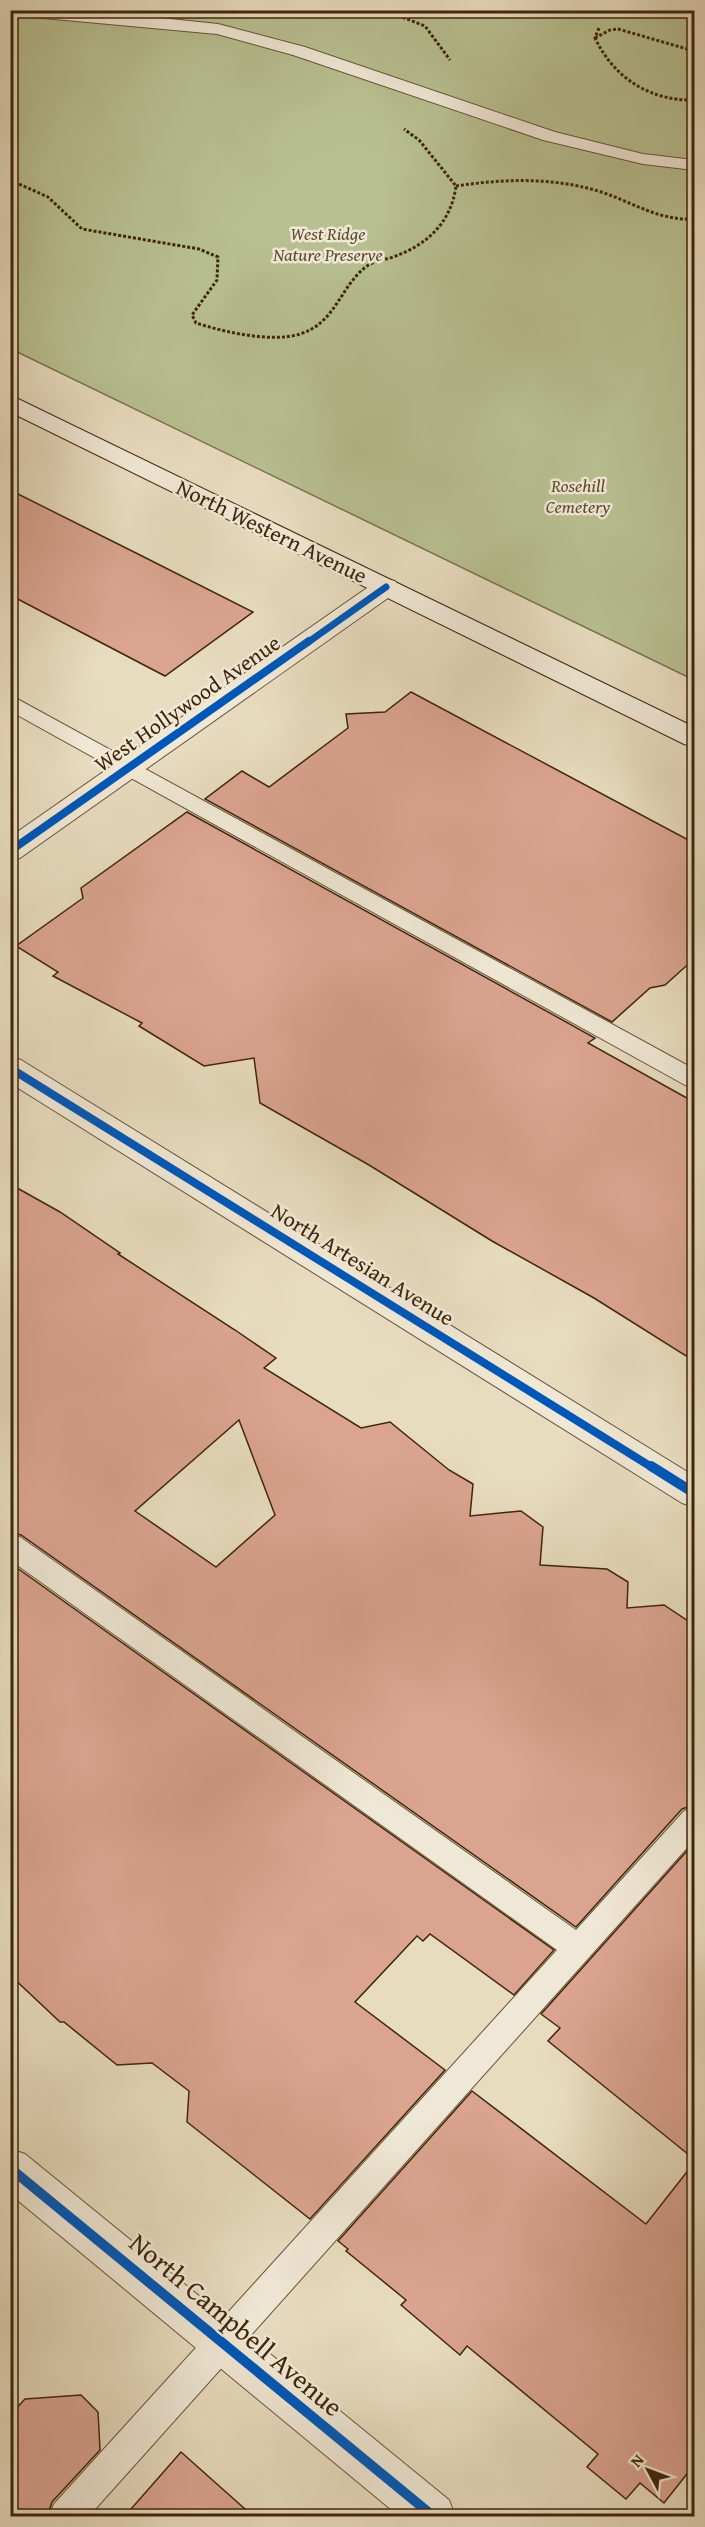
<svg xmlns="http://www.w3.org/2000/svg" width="705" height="2527" font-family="'Gentium Book Plus',serif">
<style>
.green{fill:#b8c091;stroke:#7c724e;stroke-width:1.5}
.building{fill:#dba491;stroke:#3f250a;stroke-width:1.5;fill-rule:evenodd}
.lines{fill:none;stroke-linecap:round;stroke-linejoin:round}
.lane-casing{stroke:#695338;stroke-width:2}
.street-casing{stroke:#695338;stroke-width:2}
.secondary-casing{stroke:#3f250a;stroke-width:2}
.path{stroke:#3f250a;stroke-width:3;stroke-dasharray:3 2;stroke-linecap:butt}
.lane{fill:#f0e8d6;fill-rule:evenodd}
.street{fill:#f0e8d6;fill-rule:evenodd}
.secondary{fill:#f0e8d6;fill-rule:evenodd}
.cycleway-far2-casing{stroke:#f0e8d6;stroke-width:10}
.cycleway-far1-casing{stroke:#f0e8d6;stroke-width:12}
.cycleway-casing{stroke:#f0e8d6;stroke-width:14}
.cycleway-far2{stroke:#0057b8;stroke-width:7}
.cycleway-far1{stroke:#0057b8;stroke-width:8}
.cycleway{stroke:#0057b8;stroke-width:10}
.labels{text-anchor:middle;stroke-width:5;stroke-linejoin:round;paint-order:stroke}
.far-park-label{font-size:18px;font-style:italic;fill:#5d4c2c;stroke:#f0e8d6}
.street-label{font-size:22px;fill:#3f250a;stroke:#f0e8d6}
.near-street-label{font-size:27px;fill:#3f250a;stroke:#f0e8d6}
</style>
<rect width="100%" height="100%" fill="#e8dcc0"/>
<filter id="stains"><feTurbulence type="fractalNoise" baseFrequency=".00333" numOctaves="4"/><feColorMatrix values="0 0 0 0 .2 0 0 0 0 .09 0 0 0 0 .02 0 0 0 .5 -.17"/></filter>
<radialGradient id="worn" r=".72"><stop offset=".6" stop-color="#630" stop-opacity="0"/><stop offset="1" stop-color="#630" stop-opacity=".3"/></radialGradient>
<path class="green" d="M10,11H694V680L11,349Z"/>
<g class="building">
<path d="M10,490L142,556L253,612L165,676L10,595Z"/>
<path d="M411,692L694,843V959L665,985L650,988L612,1022L205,799L242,771L269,787L348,728L346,714L385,712Z"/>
<path d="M187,812L595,1038L588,1043L694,1102V1361L594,1298L492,1241L369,1165L260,1103L254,1058L204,1066L139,1026L142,1023L53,976L58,972L16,946L83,898L81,888Z"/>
<path d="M10,1184L60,1212L120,1253L118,1254L235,1330L276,1358L264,1368L361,1428L390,1422L449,1470L473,1484L470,1516L521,1511L543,1527L540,1565L607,1569L628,1582L627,1608L664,1605L694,1625V1805L682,1809L576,1927L21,1535L10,1532ZM239,1420L275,1515L216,1567L135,1511Z"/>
<path d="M10,1563L554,1950L514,1995L430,1934L423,1941L417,1936L355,2002L445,2070L310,2219L187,2122L189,2091L152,2063L117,2065L64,2022H60L10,1975Z"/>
<path d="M694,1843V2159L548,2041L560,2028L541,2014Z"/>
<path d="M472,2091L646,2224L694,2163V2465L664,2503L640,2483L626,2499L587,2467L598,2454L467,2346L460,2355L401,2305L406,2300L346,2251L348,2249L338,2241Z"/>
<path d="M81,2395L98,2412L100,2450L52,2502L47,2517H10V2415L25,2399Z"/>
<path d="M181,2452L254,2517H124Z"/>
</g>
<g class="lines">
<g class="lane-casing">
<g id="lane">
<path d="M10,10H84L218,24L305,47L555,132L643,154L694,160V170L643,164L543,140L293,55L217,34L11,15Z"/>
<path d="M10,695L694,1069V1087L685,1085L10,711Z"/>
<path d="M10,1534L20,1537L576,1930L684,1811L694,1807V1840L89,2516H49L54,2504L557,1950L10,1560Z"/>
</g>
</g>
<g class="street-casing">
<g id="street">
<path d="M386,579L395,581L399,587L395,593L20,858L10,860V837L377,581Z"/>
<path d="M10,1057L21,1060L694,1476V1507L682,1503L10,1083Z"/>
<path d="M10,2149L25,2154L449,2500L455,2516H399L10,2194Z"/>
</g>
</g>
<g class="secondary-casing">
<path id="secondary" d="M10,395L694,727V747L684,744L10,412Z"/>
</g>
<g class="path">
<path d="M384,10L425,26L450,60"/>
<path d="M599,28L595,38C614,78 650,101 694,100"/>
<path d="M595,38L610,30L618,29L694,51"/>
<path d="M694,63L692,68L694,73"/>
<path d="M10,180L48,197L82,229L199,249L218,257L217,280L192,315L196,323C224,332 272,343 300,334C336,323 340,286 367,266C374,261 384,260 393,257C427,245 451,223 456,186L419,140L404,129"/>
<path d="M456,186C503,179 551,177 598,191C631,201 658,221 694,219"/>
</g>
<use href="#lane" class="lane"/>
<use href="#street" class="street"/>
<use href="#secondary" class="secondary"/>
<g class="cycleway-far2-casing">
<path id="cycleway-far2" d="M307,643L386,587"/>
</g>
<g class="cycleway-far1-casing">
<g id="cycleway-far1">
<path d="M10,851L309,641"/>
<path d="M10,1068L653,1468"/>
</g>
</g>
<g class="cycleway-casing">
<g id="cycleway">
<path d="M651,1466L694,1493"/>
<path d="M10,2168L433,2516"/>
</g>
</g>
<use href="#cycleway-far2" class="cycleway-far2"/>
<use href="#cycleway-far1" class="cycleway-far1"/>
<use href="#cycleway" class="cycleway"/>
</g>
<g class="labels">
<g class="far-park-label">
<text x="328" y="240">West Ridge<tspan x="328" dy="21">Nature Preserve</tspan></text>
<text x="578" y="492">Rosehill<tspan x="578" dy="21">Cemetery</tspan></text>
</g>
<g class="street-label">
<text transform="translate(272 531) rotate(26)" y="8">North Western Avenue</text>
<text transform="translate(187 703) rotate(-35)" y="8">West Hollywood Avenue</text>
<text transform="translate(363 1264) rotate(32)" y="8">North Artesian Avenue</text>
</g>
<g class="near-street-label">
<text transform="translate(236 2325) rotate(40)" y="9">North Campbell Avenue</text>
</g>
</g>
<rect width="705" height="2527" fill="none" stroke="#e8dcc0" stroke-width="36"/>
<rect x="12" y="12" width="681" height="2503" fill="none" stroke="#3f250a" stroke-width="3"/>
<rect x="18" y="18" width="669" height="2491" fill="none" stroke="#3f250a" stroke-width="1.5"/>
<g transform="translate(648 2470) rotate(311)" stroke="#f0e8d6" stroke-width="4.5" paint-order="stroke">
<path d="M0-4.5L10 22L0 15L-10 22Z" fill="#3f250a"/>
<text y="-9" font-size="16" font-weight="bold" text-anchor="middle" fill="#3f250a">N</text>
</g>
<rect width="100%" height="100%" filter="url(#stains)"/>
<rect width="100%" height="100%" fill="url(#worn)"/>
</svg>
